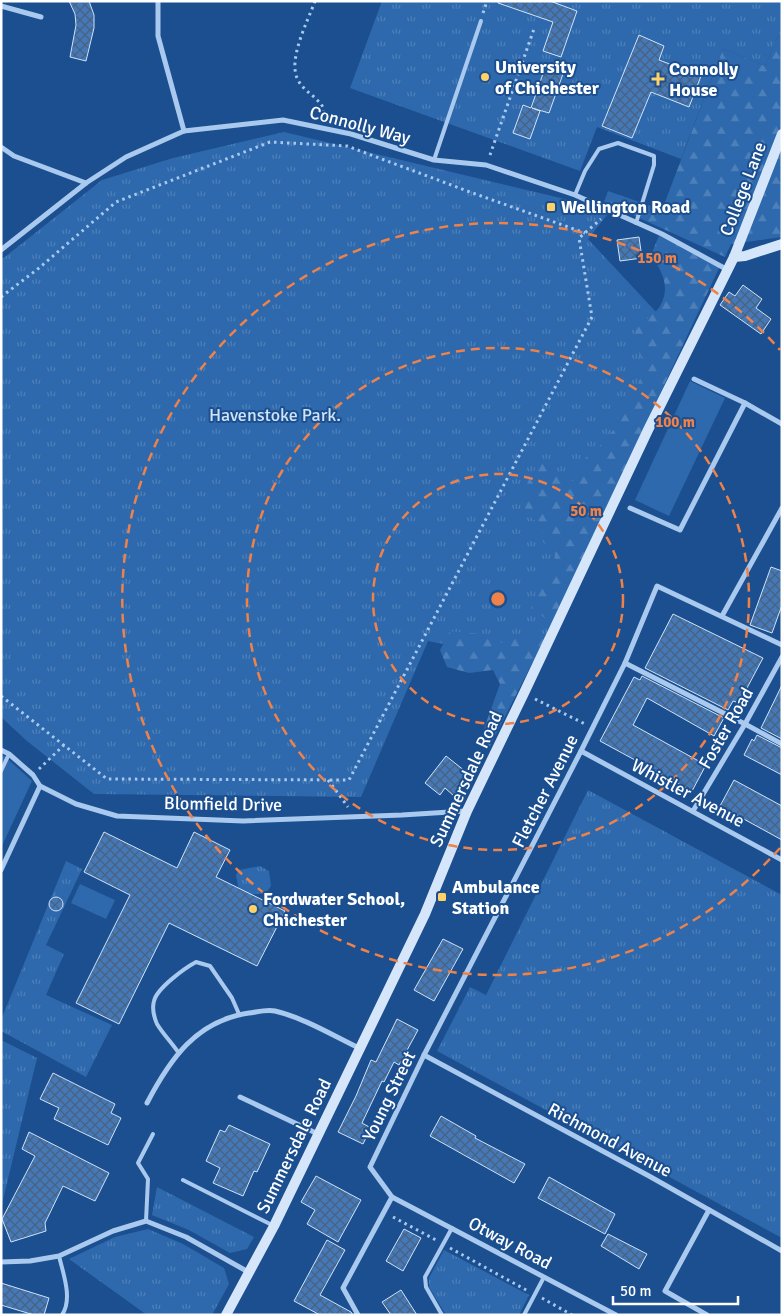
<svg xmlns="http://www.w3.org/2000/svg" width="783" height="1316" font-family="Signika,sans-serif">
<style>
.grass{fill:url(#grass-tufts)}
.forest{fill:url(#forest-firs)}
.garden{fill:#2e69ad}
.building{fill:url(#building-cross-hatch);stroke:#cfe3fa}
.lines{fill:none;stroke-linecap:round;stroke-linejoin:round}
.path{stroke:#a9c9ee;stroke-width:3;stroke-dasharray:2.5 4;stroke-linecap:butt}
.lane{stroke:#a9c9ee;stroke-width:4}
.street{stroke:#a9c9ee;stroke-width:5}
.secondary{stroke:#d6e6fa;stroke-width:10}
.ring{fill:none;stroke:#ee8249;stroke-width:2.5;stroke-dasharray:9 6}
.poi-dot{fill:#ffd166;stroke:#1b4f8f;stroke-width:2}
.labels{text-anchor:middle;stroke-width:4;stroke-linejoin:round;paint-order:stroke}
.poi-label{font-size:18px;font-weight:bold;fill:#fff;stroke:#1b4f8f;text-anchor:start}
.street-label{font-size:18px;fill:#fff;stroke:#1b4f8f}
.park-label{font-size:18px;fill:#cfe3fa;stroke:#1b4f8f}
.centre{fill:#ee8249;stroke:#1b4f8f;stroke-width:2.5}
.ring-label{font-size:15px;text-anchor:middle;font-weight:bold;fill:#ee8249;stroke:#1b4f8f;stroke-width:4;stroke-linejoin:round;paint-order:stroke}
</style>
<defs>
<pattern id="grass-tufts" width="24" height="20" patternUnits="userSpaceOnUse" patternTransform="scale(1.25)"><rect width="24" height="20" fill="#2e69ad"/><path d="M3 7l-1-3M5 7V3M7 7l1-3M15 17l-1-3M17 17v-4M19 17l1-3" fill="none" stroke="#4d80b9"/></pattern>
<pattern id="forest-firs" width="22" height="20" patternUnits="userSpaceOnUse" patternTransform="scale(1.25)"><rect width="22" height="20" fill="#2e69ad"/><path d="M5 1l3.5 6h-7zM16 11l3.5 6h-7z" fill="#4d80b9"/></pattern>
<pattern id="building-cross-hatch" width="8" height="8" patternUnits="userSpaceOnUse" patternTransform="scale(1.25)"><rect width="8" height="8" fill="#4478b7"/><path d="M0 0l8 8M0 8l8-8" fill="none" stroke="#486282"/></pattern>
</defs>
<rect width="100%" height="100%" fill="#1b4f8f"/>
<g class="grass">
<path d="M382,1H782V26L765,66L723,49L681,159L597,127L580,171L350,88Z"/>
<path d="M284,132L611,210L588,239L684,342L534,662L428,641L361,797L94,794L27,741L1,717V260L102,180L173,158Z"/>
<path d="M588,790L782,895V1238L437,1051L470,987L486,995Z"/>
<path d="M66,861L82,869L46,945L64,954L46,995L112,1025L86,1077L1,1031V1020Z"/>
<path d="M260,866L269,871L271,886L266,893L245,895L239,891L236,875L239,870Z"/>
<path d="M1,1040L37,1058L1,1208Z"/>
<path d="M157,1187L254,1237L247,1249L230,1253L189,1230L152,1215Z"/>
<path d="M148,1229L183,1244L224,1268L229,1284L212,1315H147L69,1259L115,1237Z"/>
<path d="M444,1250L529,1295L519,1315H446L429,1287V1278Z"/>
</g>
<g class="forest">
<path d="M782,26V237L731,244L725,257L604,202L608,191L662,210L723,49L765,66Z"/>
<path d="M660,233L721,264L552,623L531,608L542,579L554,565L555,552L543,542L542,527L525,512C524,486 526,481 542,460H553L557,475L570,483L581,474L586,457L598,448L615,428L620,408L638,389L643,364L636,344L634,330C639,325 658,311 660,306C671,287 662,271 651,255Z"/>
<path d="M450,631L480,634L502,643L523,637L546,636L489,748L481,737L500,684L493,670L469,673L447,667L440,650Z"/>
</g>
<g class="garden">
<path d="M690,381L725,398L669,516L635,500Z"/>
<path d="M1,753L32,781L1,848Z"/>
<path d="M80,884L115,900L106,919L71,903Z"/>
</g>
<g class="building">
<path d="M69,1H89L94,15V28L86,61L70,57L76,25L75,14Z"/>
<path d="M498,1H550L577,11L561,57L543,51L553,22L498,3Z"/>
<path d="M639,35L664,46L659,60L701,76L689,107L651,92L632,138L602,126Z"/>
<path d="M546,65L564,71L549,113L532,108L540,111L530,139L513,133L523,105L531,108Z"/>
<path d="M639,237L642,258L620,261L617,240Z"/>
<path d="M743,285L762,299L756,308L771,319L761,334L720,305L729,292L735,296Z"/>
<path d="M771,567L782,571V605L772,633L750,625Z"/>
<path d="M673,614L763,658L739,703L733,701L728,710L645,668Z"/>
<path d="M642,676L724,718L714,736L647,698L633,725L706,765L692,791L600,741L634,677L640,680Z"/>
<path d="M782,685V739L761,728Z"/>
<path d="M757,735L782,748V775L744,755L752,739L754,741Z"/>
<path d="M446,756L470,775L454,796L445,788L440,795L425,783Z"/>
<path d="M734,780L782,806V840L720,806Z"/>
<path d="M104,832L177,868L194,832L230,850L216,877L285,911L257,966L169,923L119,1024L76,1003L130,895L84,872Z"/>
<circle cx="56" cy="904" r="7"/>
<path d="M443,939L463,949L434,1001L414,990Z"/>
<path d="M397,1019L418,1030L399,1065L394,1062L384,1082L382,1081L362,1123L371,1128L363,1144L338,1132L356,1096L371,1060L376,1062Z"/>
<path d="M53,1073L115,1104L111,1113L121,1118L108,1145L54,1119L59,1108L40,1099Z"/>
<path d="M441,1116L476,1136L475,1138L525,1164L514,1183L430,1136Z"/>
<path d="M229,1125L270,1144L257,1172L254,1171L243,1196L213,1183L220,1168L206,1161L220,1130L225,1132Z"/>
<path d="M29,1132L109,1173L95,1201L63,1186L45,1223L46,1231L11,1242L2,1219L35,1156L22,1149Z"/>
<path d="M316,1176L361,1200L338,1242L307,1224L315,1210L301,1202Z"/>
<path d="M549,1177L615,1214L605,1234L538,1198Z"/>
<path d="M404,1229L421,1238L403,1271L386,1261Z"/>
<path d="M608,1234L647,1254L639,1269L601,1246Z"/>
<path d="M327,1240L345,1250L320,1295L351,1312L353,1315H320L294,1301Z"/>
<path d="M1,1283L49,1298L44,1315H34L1,1305Z"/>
<path d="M401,1290L417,1315H391L382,1302Z"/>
</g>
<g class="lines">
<g class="path">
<path d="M315,1C308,21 287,60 298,80C304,92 317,96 324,109L322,118"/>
<path d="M483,13L487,1"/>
<path d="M490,155L535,26"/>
<path d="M1,297L39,268L116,202L270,142L347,146L470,192L585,233"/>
<path d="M1,696L107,779L349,780L592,317L579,238L601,219"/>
<path d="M535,699L585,724"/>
<path d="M39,769L64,745"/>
<path d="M328,780L348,807"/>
<path d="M393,1217L436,1240"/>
<path d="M450,1248L528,1291"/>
<path d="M542,1298L572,1315"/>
</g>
<g class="lane">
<path d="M434,160L481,21"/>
<path d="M575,195L585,171L599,149L618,143L654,156V165L636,223"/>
<path d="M1,771L9,754"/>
<path d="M178,1052C172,1043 163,1034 157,1024C154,1017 152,1008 154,1001C157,988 185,968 196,962L210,966L232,998L239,1014"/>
<path d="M183,1180L272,1225"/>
<path d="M146,1221L148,1179L138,1163L153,1134"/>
<path d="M59,1256C63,1273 73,1299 62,1315"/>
<path d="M442,1315L426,1287L425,1277L452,1228"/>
<path d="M524,1315L544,1277"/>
</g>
<g class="street">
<path d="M158,1V36L184,131"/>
<path d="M1,6L41,17"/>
<path d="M1,147L14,156L86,183"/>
<path d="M1,250L86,183L126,157L184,131L283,120L351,134L434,160L486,165L575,195L662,234L726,269"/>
<path d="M694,379L745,403L782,424"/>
<path d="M630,508L680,530L745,403"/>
<path d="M722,616L782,508"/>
<path d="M625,663L745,724L782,744"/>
<path d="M1,750L9,754L33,775L40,786L76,804L117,816L243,821L402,815L466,811"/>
<path d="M581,751L782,860"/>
<path d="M693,811L745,724L782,657"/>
<path d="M1,870L40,786"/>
<path d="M424,1055L649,1176L782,1251"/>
<path d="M240,1097L318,1134"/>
<path d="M147,1103C170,1059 196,1021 249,1013C257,1012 267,1009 275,1011C304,1018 332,1035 359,1048"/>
<path d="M1,1262L30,1261L59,1256L113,1231L146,1221L186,1237L250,1273"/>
<path d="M358,1315L343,1288L392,1197"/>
<path d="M616,1315L392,1197L370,1167L424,1055L581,751L625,663L657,586L782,645"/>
<path d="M707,1315L665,1291L709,1210"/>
</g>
<g class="secondary">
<path d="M734,257L745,256L782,244"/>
<path d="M226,1315L274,1226L425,914L467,811L524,693L648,430L734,257L782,134"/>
</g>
</g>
<g class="ring">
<circle cx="498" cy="599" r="125"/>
<circle cx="498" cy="599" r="251"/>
<path d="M780 848A376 376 0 1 1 780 350"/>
</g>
<g class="poi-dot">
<circle cx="485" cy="77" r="5"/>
<path d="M655.5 71.5h5v5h5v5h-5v5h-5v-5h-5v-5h5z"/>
<rect x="546" y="202" width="10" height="10" rx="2.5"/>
<rect x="437" y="892" width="10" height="10" rx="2.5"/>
<circle cx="253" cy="909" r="5"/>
</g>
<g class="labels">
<g class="poi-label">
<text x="495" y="73">University<tspan x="495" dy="21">of Chichester</tspan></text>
<text x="669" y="75">Connolly<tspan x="669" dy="21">House</tspan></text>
<text x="561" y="213">Wellington Road</text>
<text x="452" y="893">Ambulance<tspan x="452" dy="21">Station</tspan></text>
<text x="263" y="905">Fordwater School,<tspan x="263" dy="21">Chichester</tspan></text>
</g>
<g class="street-label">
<text transform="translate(360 125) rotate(15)" y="6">Connolly Way</text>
<text transform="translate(743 189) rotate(-69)" y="6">College Lane</text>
<text transform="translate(726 728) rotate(-60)" y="6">Foster Road</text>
<text transform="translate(466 779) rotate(-65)" y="6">Summersdale Road</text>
<text transform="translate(545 791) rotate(-63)" y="6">Fletcher Avenue</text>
<text transform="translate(688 793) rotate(28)" y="6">Whistler Avenue</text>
<text transform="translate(223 804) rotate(1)" y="6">Blomfield Drive</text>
<text transform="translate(389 1096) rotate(-64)" y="6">Young Street</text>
<text transform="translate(610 1140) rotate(28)" y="6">Richmond Avenue</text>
<text transform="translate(294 1146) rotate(-64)" y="6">Summersdale Road</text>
<text transform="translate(510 1243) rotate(28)" y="6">Otway Road</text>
</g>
<g class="park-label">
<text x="275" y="421">Havenstoke Park.</text>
</g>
</g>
<circle cx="498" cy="599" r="8" class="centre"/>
<g class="ring-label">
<text x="657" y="263">150 m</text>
<text x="675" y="427">100 m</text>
<text x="586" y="516">50 m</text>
</g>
<rect width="783" height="1316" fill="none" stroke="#ffffff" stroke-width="5"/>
<path d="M613 1296v8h125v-8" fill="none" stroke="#ffffff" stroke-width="2.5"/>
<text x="620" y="1296" font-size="15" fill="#ffffff" stroke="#1b4f8f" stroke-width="4" paint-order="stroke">50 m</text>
</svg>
